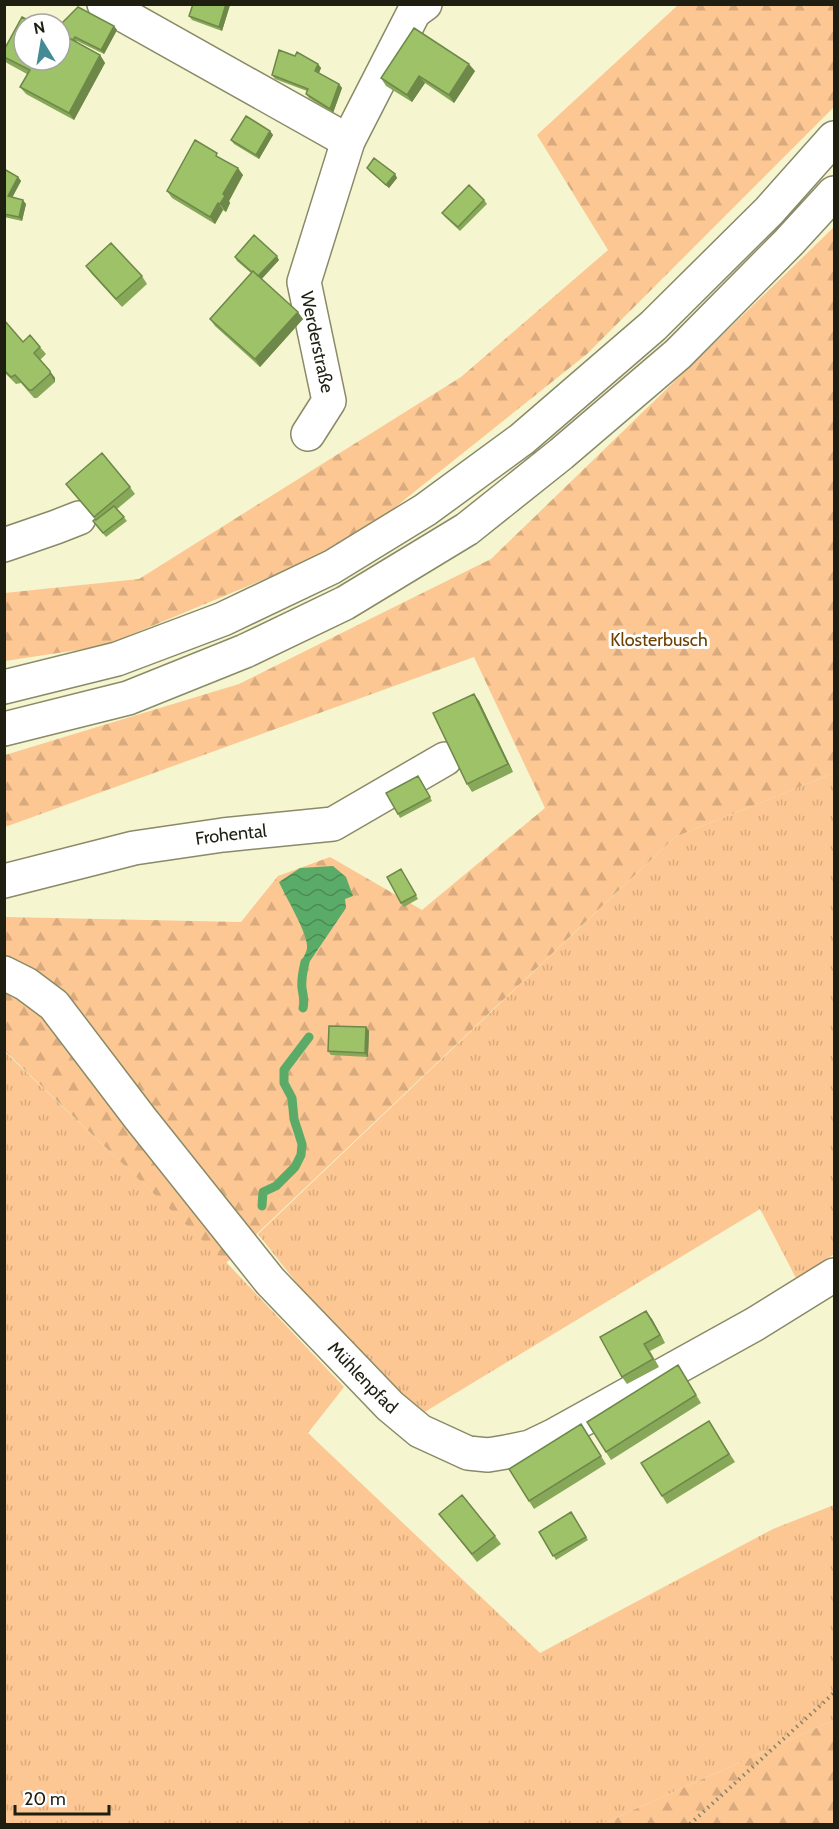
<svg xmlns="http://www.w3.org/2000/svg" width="839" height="1829" font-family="Cabin,sans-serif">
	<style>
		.grass { fill: url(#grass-tufts) }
		.forest { fill: url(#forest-firs) }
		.water { fill: url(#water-waves) }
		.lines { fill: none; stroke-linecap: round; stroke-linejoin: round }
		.stream { stroke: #5bab68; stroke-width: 9 }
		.minor-casing { stroke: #8a8a68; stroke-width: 36 }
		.highway-casing { stroke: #8a8a68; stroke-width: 36 }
		.path { stroke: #83836b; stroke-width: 4; stroke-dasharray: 1.5 4.5; stroke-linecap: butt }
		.minor { stroke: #fff; stroke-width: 33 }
		.highway { stroke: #fff; stroke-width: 33 }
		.wall { fill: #87a759 }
		.shaded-wall { fill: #6e8849 }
		.building { fill: #9dc268; stroke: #6e8849; stroke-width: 1.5 }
		.labels { text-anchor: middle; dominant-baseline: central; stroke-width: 6; stroke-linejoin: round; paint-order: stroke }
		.street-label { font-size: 18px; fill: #1e1e11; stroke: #fff }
		.park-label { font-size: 18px; fill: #6d4000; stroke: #fff }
	</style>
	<defs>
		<pattern id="grass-tufts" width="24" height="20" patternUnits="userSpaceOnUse" patternTransform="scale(1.5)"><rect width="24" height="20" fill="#fcc792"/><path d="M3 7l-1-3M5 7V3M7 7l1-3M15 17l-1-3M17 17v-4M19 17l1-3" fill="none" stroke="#d8aa7d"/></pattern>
		<pattern id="forest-firs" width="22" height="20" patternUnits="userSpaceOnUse" patternTransform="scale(1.5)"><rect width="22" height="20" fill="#fcc792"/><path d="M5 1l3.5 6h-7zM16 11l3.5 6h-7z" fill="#d8aa7d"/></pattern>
		<pattern id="water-waves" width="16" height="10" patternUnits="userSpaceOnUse" patternTransform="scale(1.5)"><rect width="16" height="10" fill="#5bab68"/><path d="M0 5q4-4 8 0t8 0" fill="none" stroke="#4b8b54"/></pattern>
	</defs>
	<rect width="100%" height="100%" fill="#f5f5d0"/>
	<path class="grass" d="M834,773V1254L797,1280L760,1209L423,1413L336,1333L258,1234L675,837Z
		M4,1051L226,1262L344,1387L308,1433L540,1653L773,1529L834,1505V1720L602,1824H5Z"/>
	<path class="forest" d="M678,5H834V107L587,354L349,544L104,646L5,661V593L139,579L461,377L608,250L537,135Z
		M834,227V773L675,837L226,1263L5,1051V917L241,922L278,876L330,857L422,910L545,808L474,657L5,827V755L239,684L491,559Z
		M834,1720V1824H602Z"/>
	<path class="water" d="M333,866L346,877L353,896L345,899L346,908L308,964L302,961C303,957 307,952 307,948C309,935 285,896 279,882L300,868Z"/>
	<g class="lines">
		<path class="stream" d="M303,1008C305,1000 303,996 302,988C301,979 303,971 305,962
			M262,1206L263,1192L276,1186L295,1167L301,1155L302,1144L294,1119L292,1098L284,1083V1070L309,1037"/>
		<defs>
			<g id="minor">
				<path d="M104,4L348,141"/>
				<path d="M308,434L329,401L304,282L348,141L414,12L425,4"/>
				<path d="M4,545L56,527L79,518"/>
				<path id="s1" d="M4,881L134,848L223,835L333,824L445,759"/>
				<path id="s2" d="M4,973L26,984L54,1005L140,1118L270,1281L390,1406L420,1431L468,1453L488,1455L506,1452L530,1447L553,1436L755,1324L834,1275"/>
			</g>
			<path id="highway" d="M4,687L117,659L223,619L332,567L425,510L522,439L653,326L769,211L834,138
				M4,729L128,698L245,651L345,603L467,529L561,454L678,354L789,242L834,193"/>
		</defs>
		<use href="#minor" class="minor-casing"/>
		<use href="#highway" class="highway-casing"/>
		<path class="path" d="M690,1824L834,1693"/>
		<use href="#minor" class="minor"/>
		<use href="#highway" class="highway"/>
	</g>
	<path class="wall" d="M230,5L222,31L192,20L189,16Z
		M60,25L114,26L117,30L104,54L77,41V42L100,55L105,63L74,120L26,94L20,87L27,74L7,63L4,60V50L60,60Z
		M318,64L321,68L319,73L339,84L342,88L333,113L309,98L306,94L307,91L275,79L272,75Z
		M475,71L454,103L425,83L412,102L386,86L381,78Z
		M270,131L273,135L259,159L234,144L231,140Z
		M221,159L243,175L229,201L230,203L226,212L223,210L215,224L172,198L167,191Z
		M367,168L395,174L397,178L389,188L370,172Z
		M4,169L18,177L21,181L12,197L26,204L22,221L4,217Z
		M484,200L487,204L460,231L445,217L442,213Z
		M235,257L279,260L261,279L303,319L260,367L215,326L210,319L251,273L237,261Z
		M86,266L142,276L147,284L122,307L91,273Z
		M4,320L23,342L40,347L46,354L40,360L55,378V382L37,398H34L21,383L16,384L4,372Z
		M66,484L130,487L135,494L117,509L127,521L106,537L96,525L95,519Z
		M474,694L479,701L513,772L472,792L467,784Z
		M421,780L432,801L400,818L398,814Z
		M401,869L418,899L404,907L401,903Z
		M366,1027L369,1031L368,1057L331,1055L328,1051Z
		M652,1319L665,1343L650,1351L659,1367L627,1384L622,1377Z
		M678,1365L701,1403L611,1460L587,1422Z
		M714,1429L735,1462L667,1504L662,1496Z
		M586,1432L606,1464L534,1509L529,1501Z
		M571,1512L588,1540L556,1560L539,1532Z
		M439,1514L495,1536L501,1544L477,1562Z"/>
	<path class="shaded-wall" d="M226,4L230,5L222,31L219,27Z
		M114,26L117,30L104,54L101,50Z
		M100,55L105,63L74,120L69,113Z
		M318,64L321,68L318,75L315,71Z
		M469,64L475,71L454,103L449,95Z
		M419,76L425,83L412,102L407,95Z
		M339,84L342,88L333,113L330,109Z
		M270,131L273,135L259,159L256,155Z
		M238,168L243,175L229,201L230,203L226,212L220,204L223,194Z
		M395,174L397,178L389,188L386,185Z
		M18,177L21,181L11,200L8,196Z
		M23,200L26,204L22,221L19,217Z
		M218,203L223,210L215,224L210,217Z
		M277,256L279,260L260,281L257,277Z
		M298,312L303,319L260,367L255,359Z
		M50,371L55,378V382L50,374Z
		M474,694L479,701L513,772L508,764Z
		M366,1027L369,1031L368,1057L365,1053Z
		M646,1311L652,1319L665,1343L660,1335Z"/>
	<path class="building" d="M193,4H226L219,27L189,16Z
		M78,7L114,26L101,50L75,37L73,40L69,38L63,48L61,47L60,49V25Z
		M22,17L35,24H24V60H60V53L69,38L100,55L69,113L20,87L30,70L4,57V50Z
		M414,28L469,64L449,95L419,76L407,95L381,78Z
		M279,50L295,56L297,52L318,64L315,71L339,84L330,109L306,94L308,89L272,75Z
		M246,116L270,131L256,155L231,140Z
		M195,140L217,153L216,156L238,168L223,194L225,196L220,204L218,203L210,217L167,191Z
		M374,158L395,174L386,185L367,168Z
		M4,169L18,177L8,196L23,200L19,217L4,214Z
		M469,185L484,200L458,227L442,213Z
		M254,235L277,256L258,276L253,271L252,272L235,257Z
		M111,243L142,276L116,299L86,266Z
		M253,271L298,312L255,359L210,319Z
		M4,320L23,342L30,335L40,347L34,353L50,371V374L32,390H29L15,375L11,377L4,370Z
		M102,453L130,487L94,517L66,484Z
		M114,506L124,517L103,533L93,521L95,519L96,520Z
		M474,694L508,764L467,784L433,713Z
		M418,776L430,797L398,814L386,793Z
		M401,869L416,895L401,903L387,877Z
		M329,1026L366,1027L365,1053L328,1051Z
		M646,1311L660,1335L644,1344L653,1359L622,1377L600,1337Z
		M678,1365L696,1395L606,1452L587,1422Z
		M709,1421L729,1454L662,1496L641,1463Z
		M581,1424L601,1456L529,1501L509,1469Z
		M462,1495L495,1536L472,1554L439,1514Z
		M571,1512L586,1537L553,1556L539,1532Z"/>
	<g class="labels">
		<g class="street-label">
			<text transform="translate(317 342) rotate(78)">Werderstraße</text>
			<text stroke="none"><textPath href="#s1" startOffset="232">Frohental</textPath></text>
			<text stroke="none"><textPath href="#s2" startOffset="544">Mühlenpfad</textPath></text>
		</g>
		<g class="park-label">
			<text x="659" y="640">Klosterbusch</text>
		</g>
	</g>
	<rect width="839" height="1829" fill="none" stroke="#1e1e11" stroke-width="12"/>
	<g transform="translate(42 42) rotate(349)"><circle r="28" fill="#ffffff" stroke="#a5a5a0" stroke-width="1.5"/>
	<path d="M0-4.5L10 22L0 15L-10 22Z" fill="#458b96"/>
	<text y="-9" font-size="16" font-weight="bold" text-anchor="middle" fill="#1e1e11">N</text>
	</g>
	<path d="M15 1805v9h94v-9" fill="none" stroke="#1e1e11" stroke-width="3"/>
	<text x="24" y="1805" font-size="18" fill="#1e1e11" stroke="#ffffff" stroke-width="4.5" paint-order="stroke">20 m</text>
</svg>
